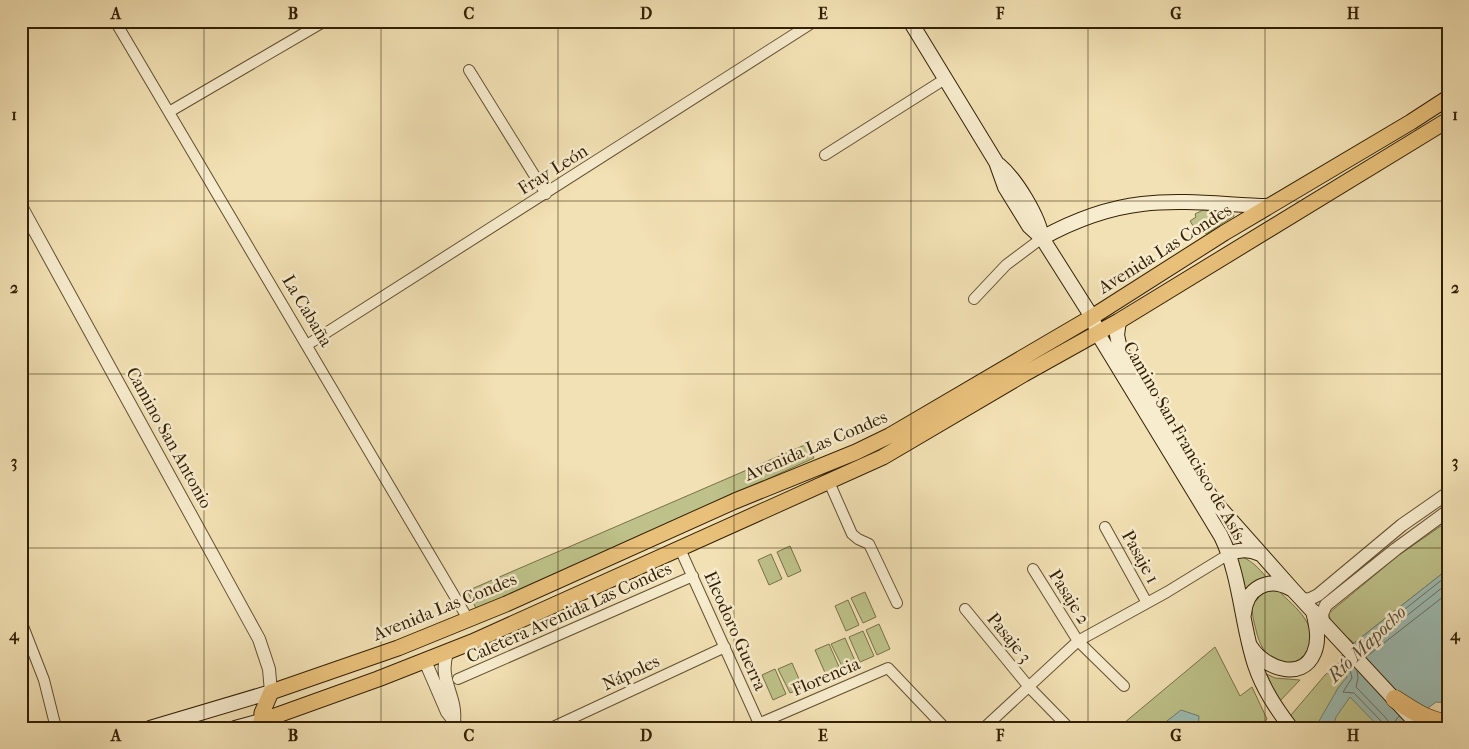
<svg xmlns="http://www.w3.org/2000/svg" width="1469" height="749" font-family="'IM FELL French Canon',serif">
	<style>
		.green { fill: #bec28a; stroke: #787148 }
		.water { fill: #9cbcb3; stroke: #727e6d }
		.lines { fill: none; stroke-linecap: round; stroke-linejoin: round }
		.shore { stroke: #686e5c; stroke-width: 1 }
		.minor-casing { stroke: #635031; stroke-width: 12 }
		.tertiary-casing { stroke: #635031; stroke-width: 14 }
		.secondary-casing { stroke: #332005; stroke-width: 16 }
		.primary-casing { stroke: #332005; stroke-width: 17 }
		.motorway-casing { stroke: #332005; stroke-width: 19 }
		.minor { stroke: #f7ecce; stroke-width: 10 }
		.tertiary { stroke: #f7ecce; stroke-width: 12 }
		.secondary { stroke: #f7ecce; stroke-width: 14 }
		.primary { stroke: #e9c07a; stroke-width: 15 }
		.motorway { stroke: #e9c07a; stroke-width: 18 }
		.grid { fill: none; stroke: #332005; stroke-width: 1; stroke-opacity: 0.55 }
		.labels { text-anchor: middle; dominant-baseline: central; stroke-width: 5; stroke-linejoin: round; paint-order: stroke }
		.street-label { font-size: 18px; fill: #332005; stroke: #f7ecce }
		.water-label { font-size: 19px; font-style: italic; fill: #524f39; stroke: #f7ecce }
		.neatline { fill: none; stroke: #332005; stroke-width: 2 }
		.grid-label { font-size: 16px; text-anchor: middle; font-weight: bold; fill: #332005 }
	</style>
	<rect width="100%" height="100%" fill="#f2e1b4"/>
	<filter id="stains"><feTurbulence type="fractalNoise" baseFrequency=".004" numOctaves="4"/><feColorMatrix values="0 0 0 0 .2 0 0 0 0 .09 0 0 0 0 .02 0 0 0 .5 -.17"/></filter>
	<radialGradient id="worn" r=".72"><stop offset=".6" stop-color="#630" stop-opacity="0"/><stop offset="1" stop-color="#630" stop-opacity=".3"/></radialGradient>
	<path class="green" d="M1203,210L1233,212L1234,216L1206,234L1203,229L1197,232L1190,221L1196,217L1195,214Z
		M807,444L814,458L477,610L467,591Z
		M1448,521V569L1354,643C1345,635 1329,625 1329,613L1399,555Z
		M790,546L801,571L788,577L777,552Z
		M771,554L782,579L769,585L758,560Z
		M1239,556C1250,559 1259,568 1266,577L1255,582L1245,592L1244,581L1236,559Z
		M1278,590C1286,599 1298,608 1305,619C1330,659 1269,689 1256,630C1253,619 1251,610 1253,599L1265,591Z
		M865,592L876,617L863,623L851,598Z
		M848,600L859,625L846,631L835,606Z
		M879,624L890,649L877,655L866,630Z
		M863,631L874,656L860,662L849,637Z
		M845,638L856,663L843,668L831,644Z
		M829,644L840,669L826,675L815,650Z
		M1360,645L1438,696L1394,728H1280L1325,675Z
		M1215,647L1240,696L1252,687L1267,719L1260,728H1118Z
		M792,663L803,688L790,693L778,669Z
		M775,669L786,694L773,700L762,675Z
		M1262,672L1275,678L1300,680L1278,703Z"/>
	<path class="water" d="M1448,569V703L1436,702L1402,728H1380L1350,697L1336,717L1333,728H1315L1338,688L1347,677L1342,655L1354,643Z
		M1181,710L1199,716L1198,728H1158Z"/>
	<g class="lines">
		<path class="shore" d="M1357,647L1448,575
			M1361,652L1448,583
			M1366,657L1448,593
			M1348,662L1352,678L1343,692L1354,693L1382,722L1383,728
			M1357,671L1358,678L1356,687L1386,718L1390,724H1393L1399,716"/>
		<defs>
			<path id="minor" d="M115,21L468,619
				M469,70L546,194
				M169,112L325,21
				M825,155L945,79
				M974,299L1006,265L1042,238
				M307,345L815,21
				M829,482L852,534L858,539L869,544L897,603
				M1105,527L1147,603
				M680,549L761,728
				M1033,569L1078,641L1124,686
				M965,609L1029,687L1069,728
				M21,621L44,680L56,728
				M458,679L693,576
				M551,728L725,647
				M749,728L888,668L945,728
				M984,728L1078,641L1167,592L1229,554"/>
			<path id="tertiary" d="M21,206L259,639L269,669L271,692
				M1302,600L1310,599L1318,595L1402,525L1448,493
				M1323,621L1322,614L1326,605L1396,549L1448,511
				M447,653C438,680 457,696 454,721
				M425,661L447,712L454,721L457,728"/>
			<path id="secondary" d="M910,21L996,162L1005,187L1029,226L1042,238L1054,257L1092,317L1098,334L1221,536C1241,577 1241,623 1255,665C1263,689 1276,708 1291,728
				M999,165C1016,179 1039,217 1042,238
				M1042,238C1073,221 1107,208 1142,204C1184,199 1227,205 1268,206
				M1119,321L1117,335L1120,349L1197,476L1214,501L1293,590L1421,728
				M1229,554C1240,549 1249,549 1260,554
				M1244,614C1246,588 1268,576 1291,589
				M1251,647C1264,668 1302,682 1314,653C1320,639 1316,624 1313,611
				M150,728L271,692
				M235,728L261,721"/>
			<path id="primary" d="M271,692L398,648L506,604L735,501L856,452L889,436L1092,317L1224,233L1411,122L1448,98
				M261,721L378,679L472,642L883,457L1024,374L1119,321L1448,120
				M261,728L262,713L271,692"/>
			<path id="motorway" d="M1395,699C1412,710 1427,721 1448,723"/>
		</defs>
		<use href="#minor" class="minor-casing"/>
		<use href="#tertiary" class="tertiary-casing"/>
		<use href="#secondary" class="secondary-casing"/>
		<use href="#primary" class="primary-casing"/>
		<use href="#motorway" class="motorway-casing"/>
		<use href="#minor" class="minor"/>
		<use href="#tertiary" class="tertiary"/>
		<use href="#secondary" class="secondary"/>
		<use href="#primary" class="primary"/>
		<use href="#motorway" class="motorway"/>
	</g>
	<path class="grid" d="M204,21V728M381,21V728M558,21V728M734,21V728M911,21V728M1088,21V728M1265,21V728M21,201H1448M21,374H1448M21,548H1448"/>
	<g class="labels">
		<g class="street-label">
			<text transform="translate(553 170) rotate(-32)">Fray León</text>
			<text transform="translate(1165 249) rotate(-32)">Avenida Las Condes</text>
			<text transform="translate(307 311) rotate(59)">La Cabaña</text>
			<text transform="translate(169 438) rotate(61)">Camino San Antonio</text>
			<text transform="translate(1184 441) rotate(60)">Camino San Francisco de Asís</text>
			<text transform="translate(816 446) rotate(-23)">Avenida Las Condes</text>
			<text transform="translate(1140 557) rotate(61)">Pasaje 1</text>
			<text transform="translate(1069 597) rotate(58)">Pasaje 2</text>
			<text transform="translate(445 607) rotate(-22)">Avenida Las Condes</text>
			<text transform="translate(569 613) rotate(-24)">Caletera Avenida Las Condes</text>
			<text transform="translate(735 631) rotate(66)">Eleodoro Guerra</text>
			<text transform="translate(1009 638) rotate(51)">Pasaje 3</text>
			<text transform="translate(631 673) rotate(-25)">Nápoles</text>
			<text transform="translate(826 677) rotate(-23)">Florencia</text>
		</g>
		<g class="water-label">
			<text transform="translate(1367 644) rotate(-44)">Río Mapocho</text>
		</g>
	</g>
	<rect width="1469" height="749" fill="none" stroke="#f2e1b4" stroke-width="55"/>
	<rect x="28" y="28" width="1414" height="694" class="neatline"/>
	<g class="grid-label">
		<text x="116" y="19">A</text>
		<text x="293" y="19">B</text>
		<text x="469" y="19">C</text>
		<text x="646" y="19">D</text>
		<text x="823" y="19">E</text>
		<text x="1000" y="19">F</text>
		<text x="1176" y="19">G</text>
		<text x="1353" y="19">H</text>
		<text x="14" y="120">1</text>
		<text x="1455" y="120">1</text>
		<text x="14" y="293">2</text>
		<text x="1455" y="293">2</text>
		<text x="14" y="467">3</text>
		<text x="1455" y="467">3</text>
		<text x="14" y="640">4</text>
		<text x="1455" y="640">4</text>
		<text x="116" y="741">A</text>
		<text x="293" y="741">B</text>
		<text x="469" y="741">C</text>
		<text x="646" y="741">D</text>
		<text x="823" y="741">E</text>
		<text x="1000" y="741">F</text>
		<text x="1176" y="741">G</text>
		<text x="1353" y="741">H</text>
	</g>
	<rect width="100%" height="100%" filter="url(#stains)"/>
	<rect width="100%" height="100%" fill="url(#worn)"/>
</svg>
